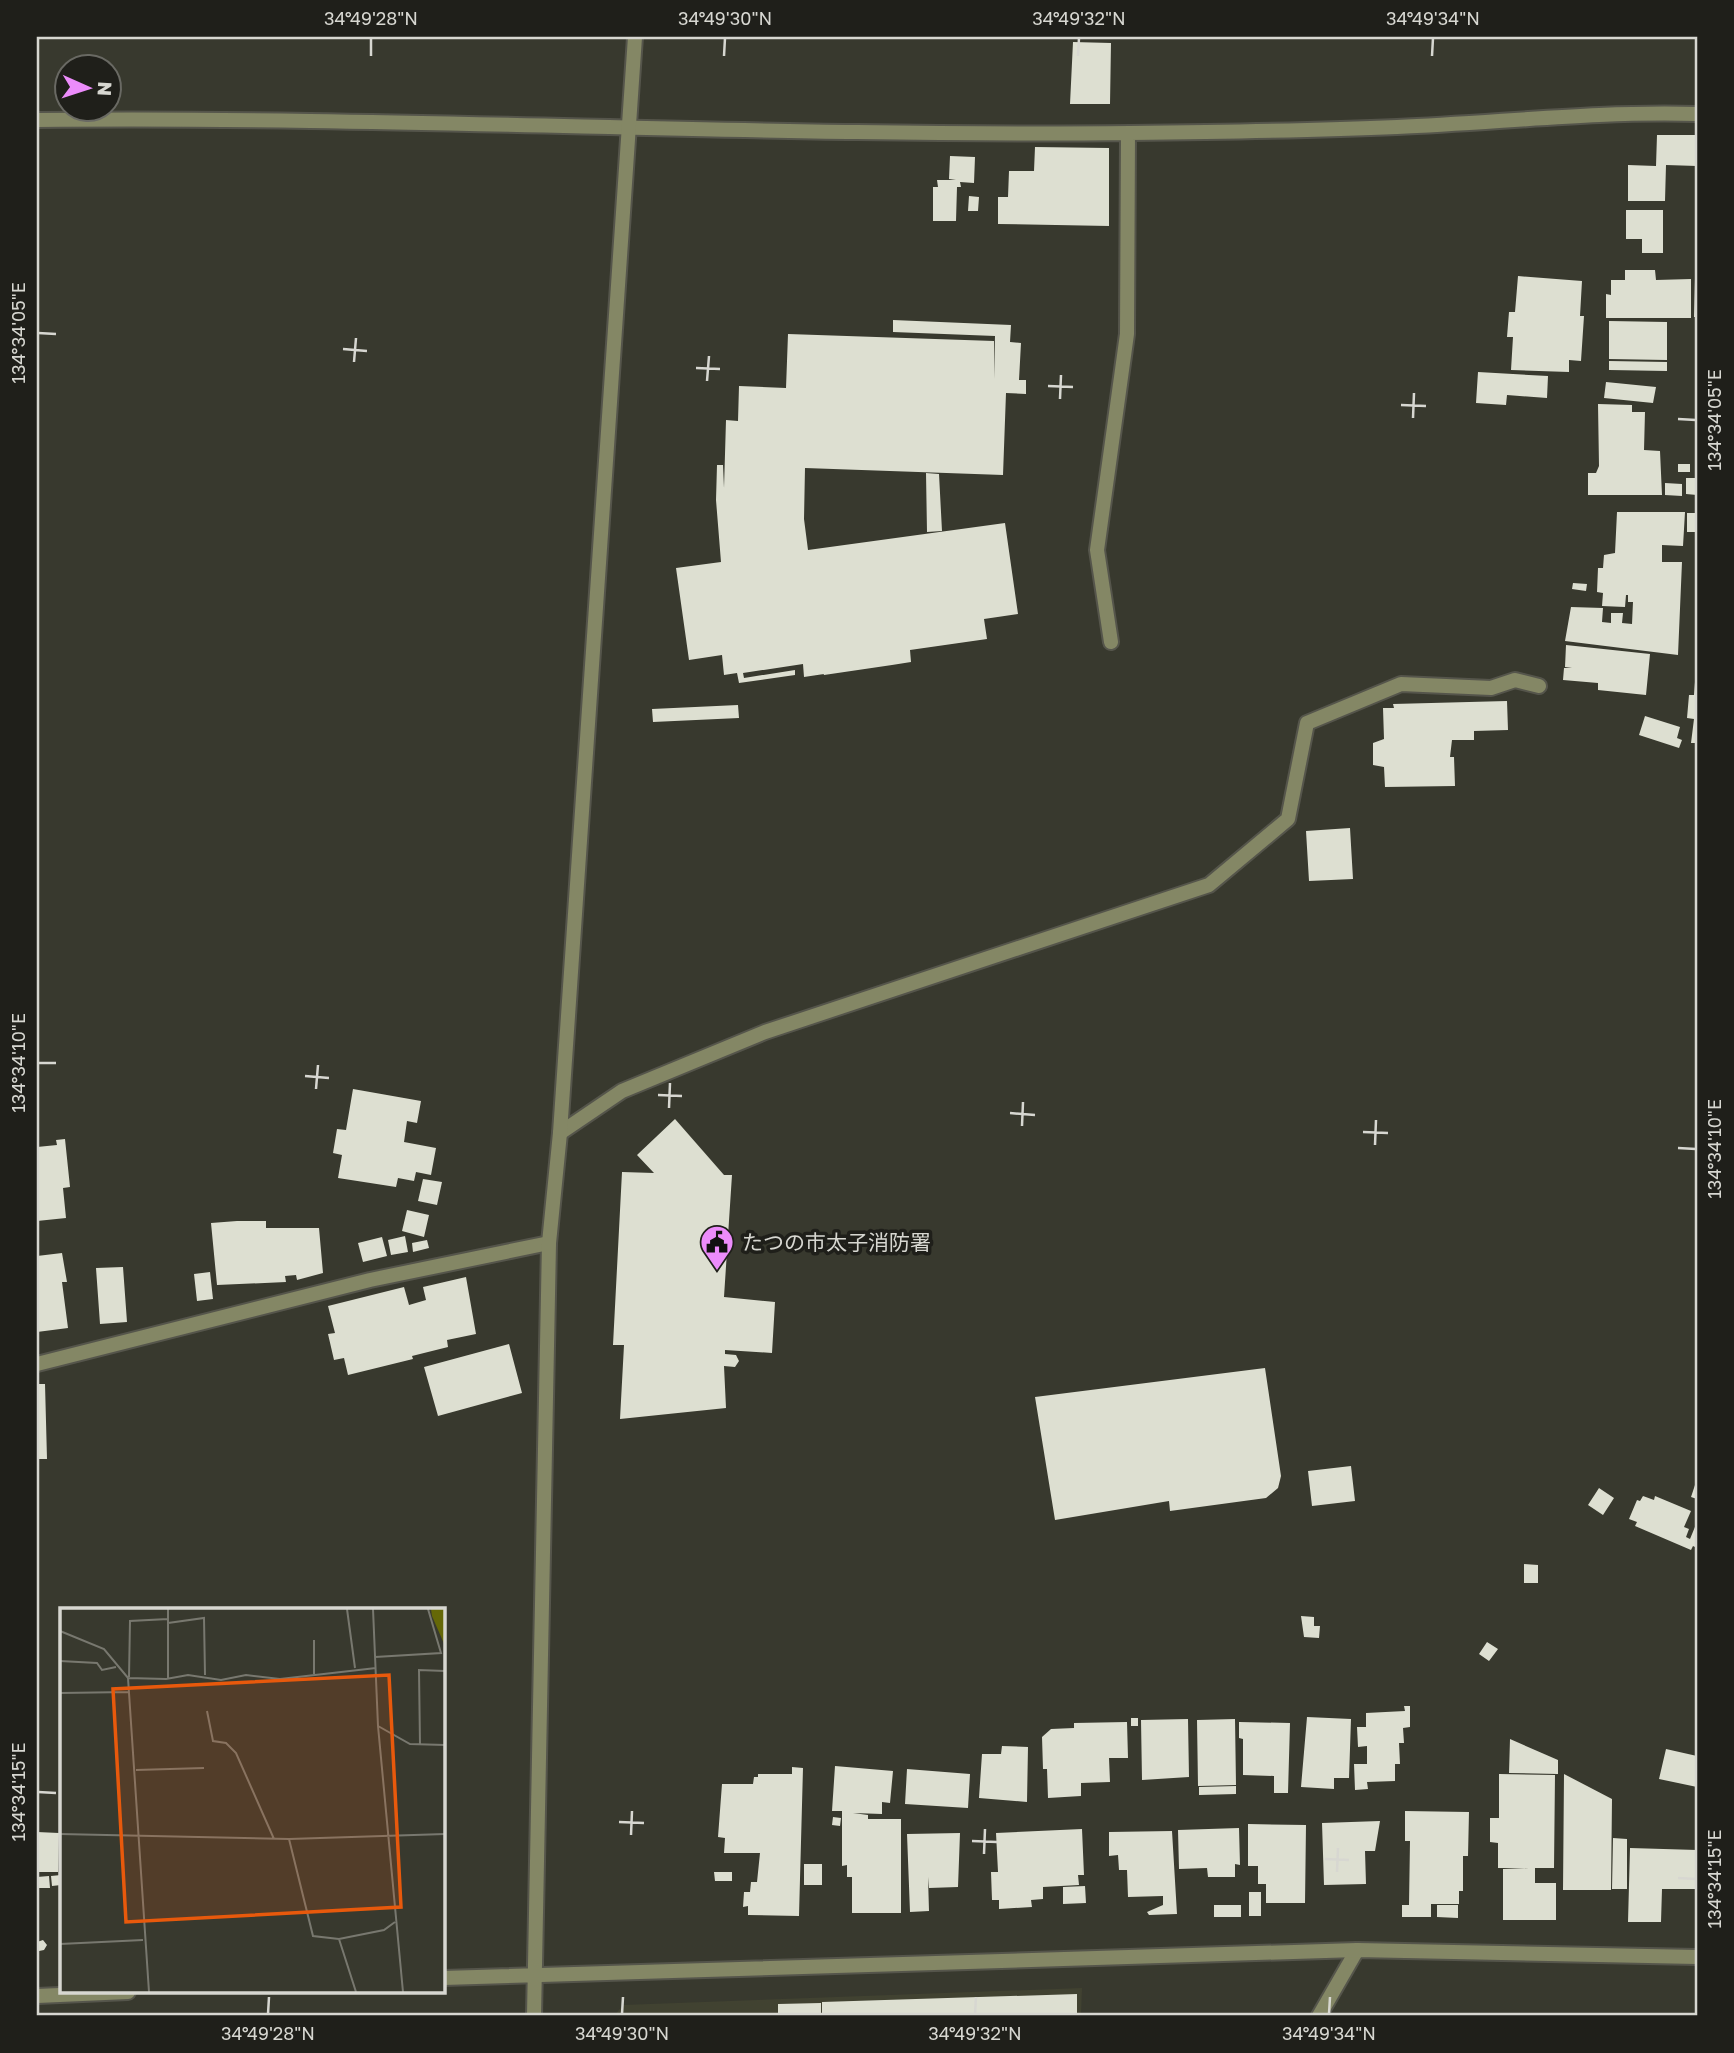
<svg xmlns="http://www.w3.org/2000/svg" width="1734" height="2053" font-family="'Golos Text','Noto Sans JP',sans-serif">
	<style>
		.built { fill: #414231 }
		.building { fill: #dddfd1 }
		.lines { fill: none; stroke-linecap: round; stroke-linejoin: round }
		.minor-casing { stroke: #55554b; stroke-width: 18 }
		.tertiary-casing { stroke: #55554b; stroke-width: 18 }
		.minor { stroke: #848765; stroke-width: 14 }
		.tertiary { stroke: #848765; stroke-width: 14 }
		.ticks { fill: none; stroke: #d7d7d1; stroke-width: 2.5 }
		.labels { text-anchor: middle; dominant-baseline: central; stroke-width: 7; stroke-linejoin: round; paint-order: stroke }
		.poi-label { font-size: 21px; fill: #d7d7d1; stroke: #1f1f1a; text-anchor: start }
		.inset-road { fill: none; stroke: #78786f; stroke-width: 2 }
		.view { fill: #e8590c; fill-opacity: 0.15; stroke: #e8590c; stroke-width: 3.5 }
		.inset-edge { fill: none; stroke: #d7d7d1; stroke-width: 3.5 }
		.neatline { fill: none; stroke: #d7d7d1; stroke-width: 2.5 }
		.ticks-label { font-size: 18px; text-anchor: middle; fill: #d7d7d1 }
	</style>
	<rect width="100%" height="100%" fill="#38392e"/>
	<path class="built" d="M1082,1988L1081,2016H614L623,2005Z"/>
	<path class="building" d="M1073,42L1111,43L1110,104H1070Z
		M1657,135H1697V166L1666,165L1665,201H1628V165L1656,166Z
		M1035,147L1109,148V226L998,224V197H1008L1009,171H1034Z
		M950,156L975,157L974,183L960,182L961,187H957L956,221H933V187H938L937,180H956L949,179Z
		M969,196L979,197L978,211H968Z
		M1626,210H1663V253H1642V239H1626Z
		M1625,270H1655L1656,280L1691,279V318H1606V294L1611,295V280H1625Z
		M1518,276L1582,281L1580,316H1584L1581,361L1569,360V372L1511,370L1513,337H1507L1509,312H1515Z
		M1695,279H1697V317H1694Z
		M893,320L1011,325L1010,342L1021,343L1019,380H1026V394L1006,393L1003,475L805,468L804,519L808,550L1005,523L1018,614L984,619L987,639L910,650L911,662L892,665L824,675L823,662L824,674L804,677L803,664L743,673L744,678L795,670V675L739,683L737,673L724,675L722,655L689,660L676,568L721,562L716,500L717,465H723L724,488L726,420L738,421L739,386L786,388L788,334L994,341V379L995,336L893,332Z
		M1609,321L1667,322V360L1609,359Z
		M1609,361L1667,362V371L1609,370Z
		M1478,372L1548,376L1547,398L1507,395L1506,405L1476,403Z
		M1606,382L1656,387L1653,403L1604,398Z
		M1598,404L1632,405V412H1645L1644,450L1660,451L1662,495H1588V473H1596L1599,466Z
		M1678,464H1690V472H1678Z
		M926,473L939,474L942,531L927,532Z
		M1686,478H1697V495L1686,494Z
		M1665,483L1682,484V496L1665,495Z
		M1617,512H1685L1683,546L1662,545V562H1682L1678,655L1565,641L1571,607L1603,608L1602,622L1611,623V613H1623L1622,623L1632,624L1633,602H1628V595H1626L1625,607L1602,606L1603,593L1597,592L1598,568H1603L1604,555L1615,553Z
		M1687,513H1697V532H1687Z
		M1573,583L1587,584L1586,591L1572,589Z
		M1566,645L1650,654L1646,695L1598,690V683L1563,680L1564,668H1572L1565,667Z
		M1695,682H1697V743H1691L1694,719L1687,718L1689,695H1694Z
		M1507,701L1508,730L1474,731V740H1452L1450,757H1454L1455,786L1385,787L1384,767L1373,765V743L1384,739L1383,708H1394L1393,704Z
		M738,705L739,718L653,722L652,709Z
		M1645,716L1680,727L1677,738L1682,740L1679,748L1639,735Z
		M1350,828L1353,879L1309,881L1306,831Z
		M353,1089L421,1101L417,1123L407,1121L404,1142L436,1148L431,1175L416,1172L414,1181L398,1178L396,1187L338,1178L342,1155L333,1153L337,1129L346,1130Z
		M675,1119L724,1175H732L724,1297L775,1302L772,1353L725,1350V1354L736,1355L739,1361L735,1367L724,1366L726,1408L620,1419L624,1345H613L622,1172L654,1173L637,1155Z
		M65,1139L70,1187L63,1188L66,1218L37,1221V1147L57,1145L56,1140Z
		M423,1179L442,1182L437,1205L418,1201Z
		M407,1210L429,1215L424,1237L402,1231Z
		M237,1221H266V1228H319L323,1273L297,1280L296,1275L285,1276L286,1282L217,1285L211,1223Z
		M405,1236L408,1252L391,1255L388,1240Z
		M382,1237L387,1256L363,1262L358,1243Z
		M427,1240L429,1248L413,1252L412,1243Z
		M62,1253L67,1282H62L68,1328L37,1332V1256Z
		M123,1267L127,1322L100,1324L96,1268Z
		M210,1272L213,1299L197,1301L194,1274Z
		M466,1277L476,1334L447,1340L448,1347L412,1356L413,1359L348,1375L344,1358L334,1360L328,1334L335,1333L328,1306L404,1287L409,1305L426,1300L423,1287Z
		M509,1344L522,1393L438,1416L424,1367Z
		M1265,1368L1281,1476L1278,1488L1266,1498L1170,1511L1169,1501L1055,1520L1035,1397Z
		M37,1384H45L47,1459H37Z
		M1351,1466L1355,1501L1312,1506L1308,1471Z
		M1695,1485L1697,1486V1499L1691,1497Z
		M1599,1488L1614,1498L1603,1515L1588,1505Z
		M1643,1496L1654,1500L1655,1496L1691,1511L1684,1527L1689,1529L1686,1537L1690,1539L1697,1522V1548L1693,1546L1691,1550L1635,1526L1637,1522L1629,1519L1637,1500L1640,1501Z
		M1524,1564L1538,1565V1583H1524Z
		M1301,1616L1314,1617V1626H1320L1319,1638L1304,1637Z
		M1487,1642L1498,1649L1489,1661L1479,1654Z
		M1404,1706H1410V1727L1403,1728L1404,1743H1399L1400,1764H1395V1781L1367,1782L1368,1789L1355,1790L1354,1764H1367V1746L1358,1747L1357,1727H1366V1713L1405,1711Z
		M1307,1717L1351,1719L1349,1778H1334V1789L1301,1787Z
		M1131,1718H1138V1726H1131Z
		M1188,1719L1189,1777L1142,1780L1141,1720Z
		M1235,1719L1236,1785L1198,1786L1197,1720Z
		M1127,1722L1128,1758H1109L1110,1782L1081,1783V1796L1048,1798L1047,1769H1043L1042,1737L1051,1729L1074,1728V1723Z
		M1239,1722L1290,1723L1288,1793H1274V1776L1243,1775V1739L1239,1738Z
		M1510,1739L1558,1760V1774L1509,1773Z
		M1002,1746L1028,1747L1027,1802L979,1798L982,1754H1001Z
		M1666,1749L1697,1756V1787L1659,1779Z
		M835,1766L893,1771L890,1803L882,1802V1814L853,1813L868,1815V1819H901V1913H852V1877H847V1865L842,1866V1811H832Z
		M792,1767L803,1768L799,1916L748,1915V1906L743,1907L744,1892H750L751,1882H757L760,1853H724L725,1838L718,1837L722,1784H753L754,1777H758V1774H792Z
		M907,1769L970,1774L968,1808L905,1804Z
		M1499,1774L1555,1775L1554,1868H1535V1883H1556V1920H1503V1869L1529,1868H1498V1843L1490,1842V1818H1499Z
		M1564,1774L1612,1799L1611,1890H1563Z
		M1236,1786V1794L1199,1795V1787Z
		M1405,1811L1469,1812L1468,1856H1463V1891H1459V1904H1431V1917H1402V1905H1409L1410,1841H1405Z
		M833,1817L841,1818L840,1826L832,1825Z
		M1380,1821L1375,1851H1365L1366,1884L1324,1885L1322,1823Z
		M1248,1824L1306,1825L1305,1903H1266V1884H1258V1866H1248Z
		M1239,1828L1240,1865L1235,1864V1877H1208L1207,1868L1179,1869L1178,1830Z
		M1082,1829L1084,1875H1078L1079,1885L1043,1887V1899L1031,1900L1032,1907L999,1909V1900H992L991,1872H998L996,1833Z
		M1172,1831L1177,1914L1149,1915L1147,1912L1163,1905V1896L1128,1897L1127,1870H1119L1118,1855L1109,1856V1832Z
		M37,1832L59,1833L58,1872H37Z
		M960,1833L958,1887L929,1888L928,1877L929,1911L910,1912L907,1834Z
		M1613,1838L1627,1839V1889H1612Z
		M1630,1848L1697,1850V1889H1662L1661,1922H1628Z
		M804,1864H822V1885H804Z
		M714,1872H732V1881H715Z
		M61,1875V1885L52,1886L51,1876Z
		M49,1876L50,1888H37V1877Z
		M1085,1886L1086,1903L1063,1904V1887Z
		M1249,1892H1261V1916H1249Z
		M1214,1905H1241V1917H1214Z
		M1437,1905H1458V1918L1437,1917Z
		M43,1940L47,1945L44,1950L39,1951L37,1942Z
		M1077,1994V2016H840V2013H826V2016H822V2002Z
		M821,2003V2016H778V2004Z"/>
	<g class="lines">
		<defs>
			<path id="minor" d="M37,120C401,116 766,137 1130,133C1219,132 1308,131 1397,127C1498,123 1596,111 1697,114
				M1111,642L1097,550L1127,334L1128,133
				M560,1133L622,1091L765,1032L1209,885L1288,819L1307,723L1401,684L1491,688L1515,680L1539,686
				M37,1364L370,1280L549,1243
				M1319,2016L1357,1950"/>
			<path id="tertiary" d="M443,1978L1357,1950L1697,1957
				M37,1996L128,1992
				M534,2016L549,1243L560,1133L635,37"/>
		</defs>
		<use href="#minor" class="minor-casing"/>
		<use href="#tertiary" class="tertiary-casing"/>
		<use href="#minor" class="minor"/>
		<use href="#tertiary" class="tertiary"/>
	</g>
	<path class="ticks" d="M371,56V38M724,56L725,38M1078,56L1079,38M1432,56L1433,38M38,333L56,334M343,349L367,351M354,362L356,338M696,368L720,369M707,381L709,356M1048,386L1073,387M1060,399L1061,375M1401,405L1426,406M1413,418L1414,393M1678,419L1696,420M38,1063H56M305,1076L329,1078M316,1089L318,1065M658,1095L682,1096M669,1108L670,1083M1010,1113L1035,1115M1022,1126L1023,1102M1363,1132L1388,1133M1375,1145L1376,1120M1678,1148L1696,1149M38,1792L56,1793M619,1822L644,1823M631,1835L632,1811M972,1841L997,1842M984,1854L985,1829M1325,1859L1349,1860M1337,1872L1338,1848M1678,1878L1696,1879M268,2014L269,1997M622,2014L623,1997M975,2014L976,1997M1329,2014L1330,1997"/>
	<defs>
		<symbol id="civic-pin" viewBox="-11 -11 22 30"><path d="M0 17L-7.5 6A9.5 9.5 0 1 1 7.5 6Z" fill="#ec8cfb" stroke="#1f1f1a"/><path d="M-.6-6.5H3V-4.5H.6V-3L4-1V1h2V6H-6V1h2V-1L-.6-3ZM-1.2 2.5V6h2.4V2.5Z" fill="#111"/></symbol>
	</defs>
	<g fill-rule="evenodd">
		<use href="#civic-pin" x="698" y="1223" width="38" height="52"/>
	</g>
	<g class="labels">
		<g class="poi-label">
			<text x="742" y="1242">たつの市太子消防署</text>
		</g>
	</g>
	<g transform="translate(60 1608)">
		<rect width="385" height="385" fill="#38392e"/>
		<path d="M371,1H385V38L372,8Z" fill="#656807"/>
		<path class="inset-road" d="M287,1L295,60M313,1L318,118L343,384M108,15L144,10L145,67M0,23L44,41L68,70L106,71L128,67L161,72L186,67L220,71L316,60M254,32V66M315,49L381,45L368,1M0,53L37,55L42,62L56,59M69,69L70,13L108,11M68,70L89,384M108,70V1M0,85L69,84M147,103L153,133L166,135L176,145L214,231M318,118L350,136L385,137M360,137L359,62L385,63M76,162L144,160M0,226L229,231L385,226M229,231L253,328L279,331L324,322L335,314M279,331L296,384M0,336L83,332"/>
		<path class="view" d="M329,67L341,299L66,314L53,81Z"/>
		<rect width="385" height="385" class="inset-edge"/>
	</g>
	<rect width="1734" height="2053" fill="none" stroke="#1f1f1a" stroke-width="77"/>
	<g transform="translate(88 88) rotate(93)"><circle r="33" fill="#1f1f1a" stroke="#696963" stroke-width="2"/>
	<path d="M0-5L12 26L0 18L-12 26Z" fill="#ec8cfb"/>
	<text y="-10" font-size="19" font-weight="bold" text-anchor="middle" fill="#d7d7d1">N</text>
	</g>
	<rect x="38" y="38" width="1658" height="1976" class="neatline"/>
	<g class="ticks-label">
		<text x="371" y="25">34°49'28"N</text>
		<text x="725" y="25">34°49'30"N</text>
		<text x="1079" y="25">34°49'32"N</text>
		<text x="1433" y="25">34°49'34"N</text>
		<text transform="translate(19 333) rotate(-90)" y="6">134°34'05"E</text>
		<text transform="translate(1715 420) rotate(-90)" y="6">134°34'05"E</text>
		<text transform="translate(19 1063) rotate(-90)" y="6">134°34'10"E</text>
		<text transform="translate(1715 1149) rotate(-90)" y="6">134°34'10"E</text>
		<text transform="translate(19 1792) rotate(-90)" y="6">134°34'15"E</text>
		<text transform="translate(1715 1879) rotate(-90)" y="6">134°34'15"E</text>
		<text x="268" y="2040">34°49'28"N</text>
		<text x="622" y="2040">34°49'30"N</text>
		<text x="975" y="2040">34°49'32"N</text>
		<text x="1329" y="2040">34°49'34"N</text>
	</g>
</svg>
